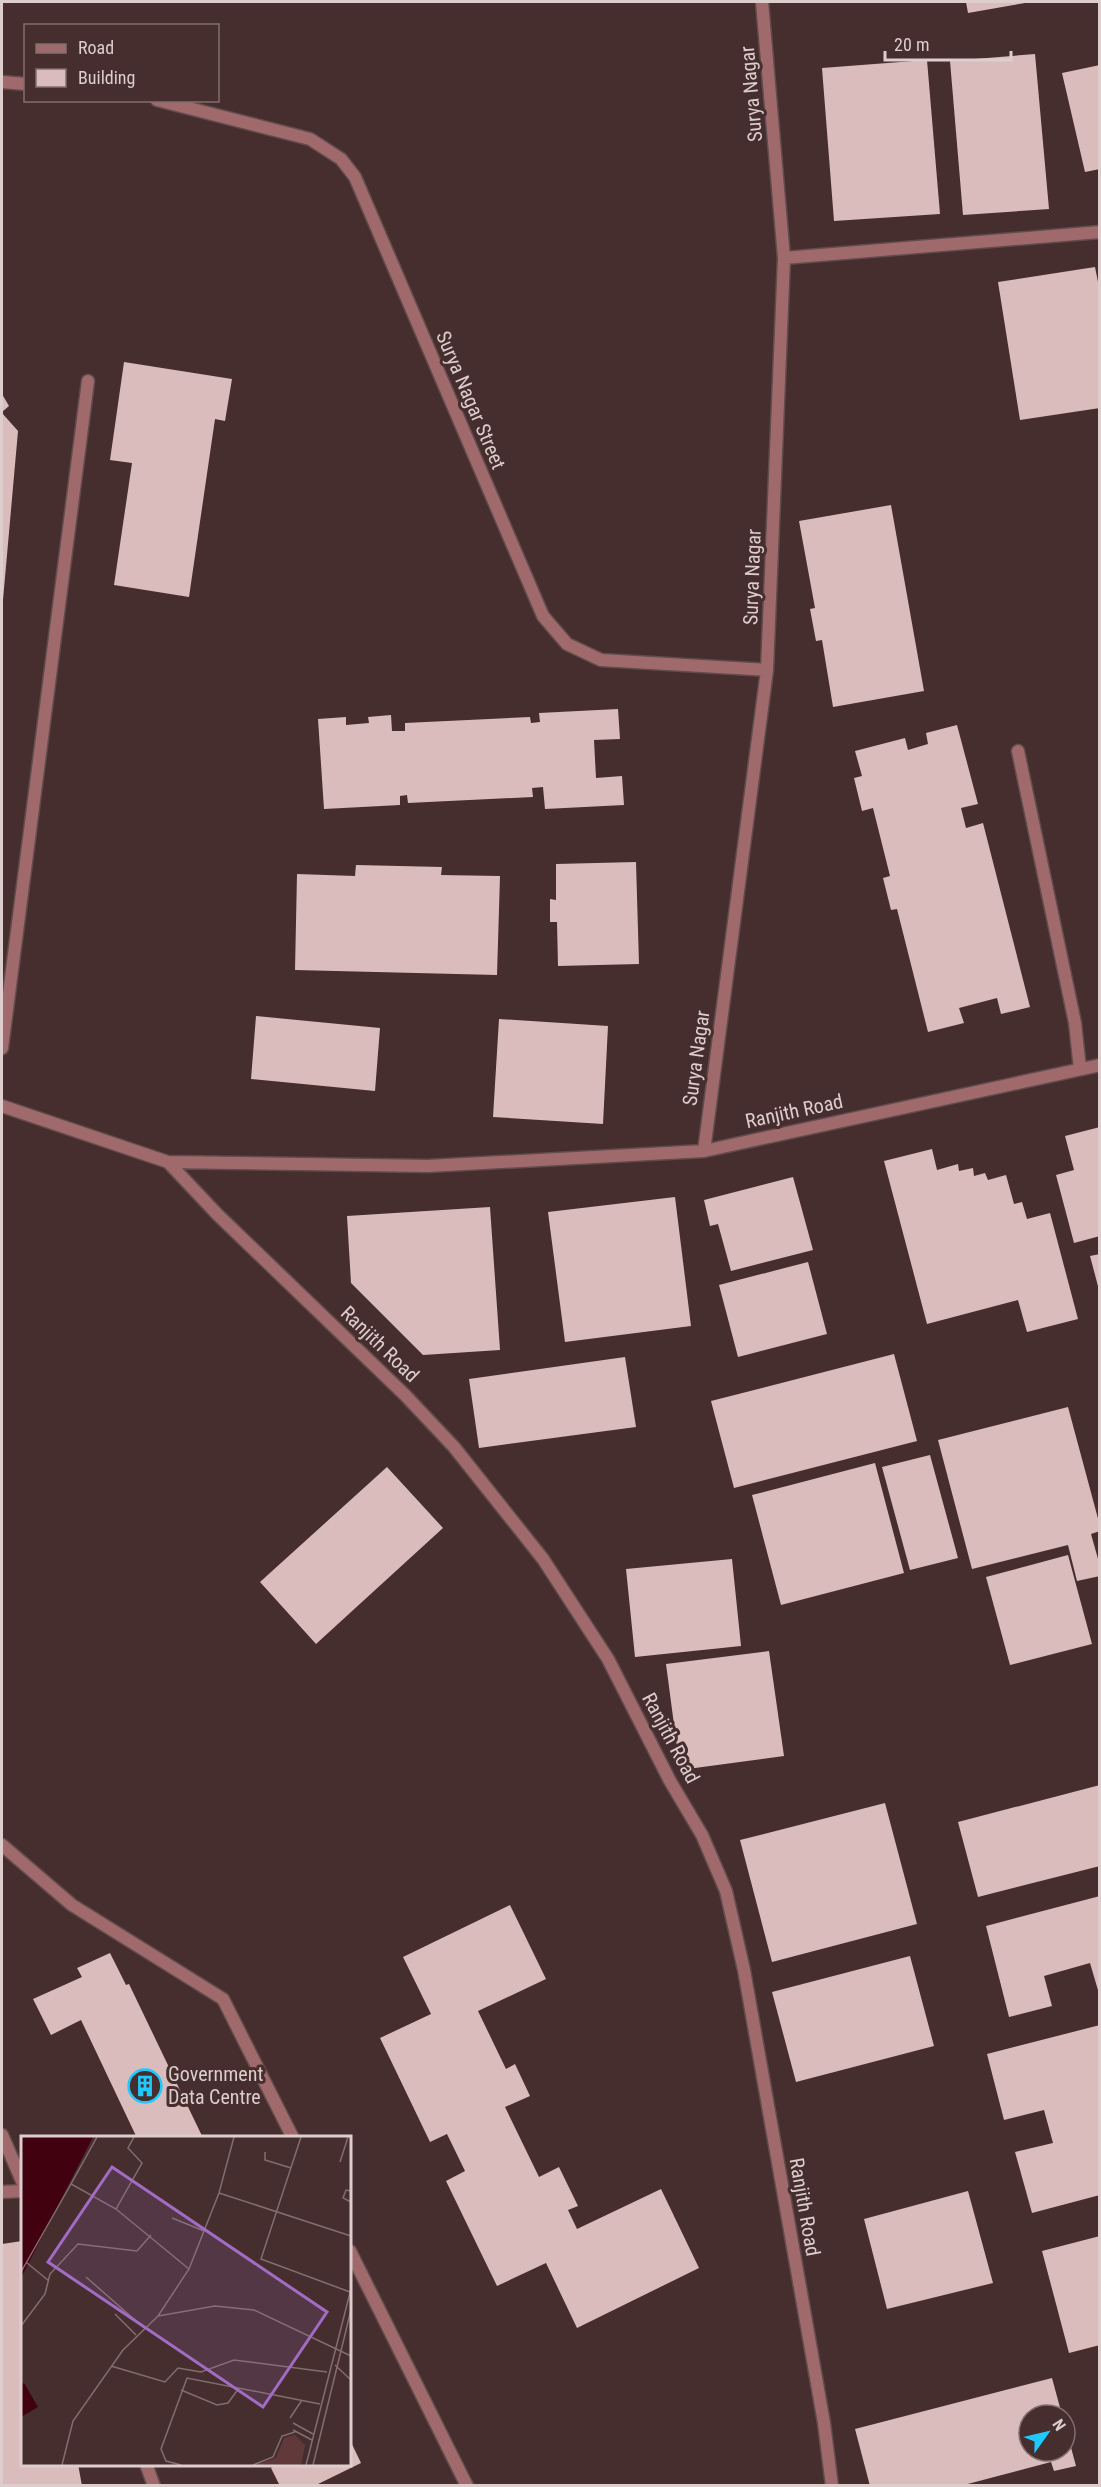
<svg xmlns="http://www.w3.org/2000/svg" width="1101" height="2487" font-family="'Roboto Condensed',sans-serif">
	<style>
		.building { fill: #dbbcbd }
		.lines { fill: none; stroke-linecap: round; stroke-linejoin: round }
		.service-casing { stroke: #614b4b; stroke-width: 15 }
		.minor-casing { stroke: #614b4b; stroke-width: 15 }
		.service { stroke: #a06a6d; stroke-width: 12 }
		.minor { stroke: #a06a6d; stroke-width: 12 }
		.labels { text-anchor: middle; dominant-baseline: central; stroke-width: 6; stroke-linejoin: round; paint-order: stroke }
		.street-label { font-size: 20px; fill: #ddcdcd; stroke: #462e2f }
		.poi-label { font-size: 20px; fill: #ddcdcd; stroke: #462e2f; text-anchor: start }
		.inset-road { fill: none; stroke: #826e6e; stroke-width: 1.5 }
		.view { fill: #a26cc5; fill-opacity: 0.15; stroke: #a26cc5; stroke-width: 3 }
		.inset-edge { fill: none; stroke: #ddcdcd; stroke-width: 3 }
	</style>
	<rect width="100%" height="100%" fill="#462e2f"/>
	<path class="building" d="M966,2H1025V3L968,13Z
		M1035,54L1049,209L963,215L950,61Z
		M927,60L940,214L834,221L822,68Z
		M1100,65V169L1085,172L1062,73Z
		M1095,267L1100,292V408L1020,420L998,282Z
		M124,362L232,379L225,421L215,419L189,597L114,585L132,463L110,460Z
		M2,394L9,406L2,412Z
		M2,413L18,431L3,600H2Z
		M891,505L924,691L833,707L822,640L816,641L810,609L815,608L799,521Z
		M618,709L620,739L594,740L596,778L622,776L624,805L545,809L543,787L532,788L533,797L408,803L407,795L400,796V805L324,809L318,719L346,717V725L369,723L368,717L391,715L392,731H405V723L530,717L531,723L540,722L539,713Z
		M957,725L978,804L961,808L966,828L983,823L1030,1007L1001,1014L997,998L959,1008L964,1023L928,1032L897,909L891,910L883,878L890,876L873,808L862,811L854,778L862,776L855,751L905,738L908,750L928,744L926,733Z
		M636,862L639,964L558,966L557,922H550V899L556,900V864Z
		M356,865L442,867L441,875L500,876L497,975L295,970L297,874L355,876Z
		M256,1016L380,1028L375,1091L251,1079Z
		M499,1019L608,1026L603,1124L493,1117Z
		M1100,1127V1236L1074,1243L1056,1175L1074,1170L1065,1136Z
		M932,1149L937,1170L958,1164L959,1171L973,1168L974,1176L985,1173L988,1180L1006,1175L1014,1204L1022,1202L1027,1219L1050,1213L1078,1319L1027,1332L1018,1300L927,1324L884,1161Z
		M793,1177L813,1250L731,1271L718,1224L710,1226L704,1200Z
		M675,1197L691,1326L565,1342L548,1212Z
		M490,1207L500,1350L423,1355L351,1283L347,1216Z
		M1100,1254V1290H1099L1090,1256Z
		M808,1262L827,1334L738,1357L719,1285Z
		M894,1354L917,1441L734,1488L711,1401Z
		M625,1357L636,1427L479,1448L469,1379Z
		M1068,1407L1100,1526V1531L1091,1534L1100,1566V1576L1077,1581L1068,1545L972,1569L938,1440Z
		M930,1455L958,1558L910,1570L882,1467Z
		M875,1463L904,1573L781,1605L752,1495Z
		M387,1467L443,1528L316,1644L260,1582Z
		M1068,1555L1092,1644L1010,1665L986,1577Z
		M732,1559L741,1646L635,1657L626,1569Z
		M769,1651L784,1756L680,1770L666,1664Z
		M1100,1785V1866L978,1897L958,1822Z
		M885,1803L917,1924L772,1962L740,1840Z
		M1100,1896V1997L1090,1963L1044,1976L1052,2006L1009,2017L986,1926Z
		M510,1905L546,1979L478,2011L506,2069L515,2064L530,2096L505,2107L539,2177L559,2167L578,2206L568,2210L577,2229L661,2189L699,2268L577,2328L546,2263L497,2286L446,2181L465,2171L447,2134L430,2142L380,2038L431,2014L403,1957Z
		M110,1953L126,1985L129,1984L203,2138H137L81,2020L51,2035L33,1999L82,1977L77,1968Z
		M910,1956L934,2046L796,2082L772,1992Z
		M1100,2025V2195L1032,2213L1015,2152L1053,2143L1044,2110L1004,2120L987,2054Z
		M968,2191L993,2283L887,2309L864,2219Z
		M1100,2236V2345L1069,2353L1042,2251Z
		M22,2241V2464H78L82,2486H2V2244Z
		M1052,2378L1062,2415H1029V2451H1065L1066,2429L1076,2466L1054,2471L1051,2462L960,2486H870L855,2429Z
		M350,2440L361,2463L314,2486H280L271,2468L278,2464H350Z"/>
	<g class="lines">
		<defs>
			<path id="service" d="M2,1048L88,381
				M2,1845L72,1905L223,1999L293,2138
				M2,2135L22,2181
				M2,2192L22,2191
				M350,2251L467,2486
				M146,2464L154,2486"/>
			<path id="minor" d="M2,82L26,84
				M157,100L310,139L341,159L355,177L543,616L567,644L601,660L767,670
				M784,258L1100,232
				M1018,751L1075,1023L1080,1069
				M2,1106L168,1162L428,1166L704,1151L1100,1065
				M704,1151L767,670L784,258L762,2
				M168,1162L217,1214L405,1395L454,1447L543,1559L608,1659L670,1781L702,1835L726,1891L744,1970L824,2423L832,2486"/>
		</defs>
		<use href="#service" class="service-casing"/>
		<use href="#minor" class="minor-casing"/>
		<use href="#service" class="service"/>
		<use href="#minor" class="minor"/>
	</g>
	<defs>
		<symbol id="building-ring" viewBox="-11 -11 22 22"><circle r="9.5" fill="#462e2f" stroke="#20c9fd" stroke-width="1.5"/><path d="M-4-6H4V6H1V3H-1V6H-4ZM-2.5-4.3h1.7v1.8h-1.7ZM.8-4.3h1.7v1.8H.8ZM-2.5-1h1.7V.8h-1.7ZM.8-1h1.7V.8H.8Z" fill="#20c9fd"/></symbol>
	</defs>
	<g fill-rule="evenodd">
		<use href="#building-ring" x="126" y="2067" width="38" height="38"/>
	</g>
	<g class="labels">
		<g class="street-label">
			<text transform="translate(751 94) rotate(-95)">Surya Nagar</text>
			<text transform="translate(471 400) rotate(67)">Surya Nagar Street</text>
			<text transform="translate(752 577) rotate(-88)">Surya Nagar</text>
			<text transform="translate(696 1058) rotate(-82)">Surya Nagar</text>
			<text transform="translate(794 1111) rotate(-12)">Ranjith Road</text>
			<text transform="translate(380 1344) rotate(44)">Ranjith Road</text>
			<text transform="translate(671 1738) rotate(62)">Ranjith Road</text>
			<text transform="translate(805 2207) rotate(80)">Ranjith Road</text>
		</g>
		<g class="poi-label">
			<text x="168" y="2074">Government<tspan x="168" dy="23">Data Centre</tspan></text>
		</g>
	</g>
	<g transform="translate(21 2136)">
		<rect width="330" height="330" fill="#462e2f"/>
		<path d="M274,299L284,309L280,329H234L255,322L263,302Z" fill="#61393b"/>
		<path d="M2,1H72L0,142V7ZM3,247L17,271L0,281V249Z" fill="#41010f"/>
		<path class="inset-road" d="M76,1L50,48L95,73L168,133M280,1L240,123L329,156M244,16V24L270,32M319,26L327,1M330,55L325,54L322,62L330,66M198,57L330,100M95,73L121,27L107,12L113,1M151,82L183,95M6,127L28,145M0,136L50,48M65,141L122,191M94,178L115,199M137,180L194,170L233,174L330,220M0,190L24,158L29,138L57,108L116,115L130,99M314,229L330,244M90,230L144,246L157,232L180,236L213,224L306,236M160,254L196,269L207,267L218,252M269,282L281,264M272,287L292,298M272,294L291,304M41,329L52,285L102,214L137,180L168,133L198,57L213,1M160,329L145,325L140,313L166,242L299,268M232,329L252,321L261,300L274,296M285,329L330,153M292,329L330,174"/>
		<path class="view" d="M91,31L306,176L242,271L27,126Z"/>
		<rect width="330" height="330" class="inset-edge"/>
	</g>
	<rect width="1101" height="2487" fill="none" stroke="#ddcdcd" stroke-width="6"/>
	<rect x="24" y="24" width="195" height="78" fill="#462e2f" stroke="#826e6e" stroke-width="1.5"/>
	<rect x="36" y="44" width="30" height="9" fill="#a06a6d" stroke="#826e6e" stroke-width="1.5"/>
	<text x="78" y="54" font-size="18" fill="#ddcdcd">Road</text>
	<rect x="36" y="69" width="30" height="18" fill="#dbbcbd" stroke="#826e6e" stroke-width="1.5"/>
	<text x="78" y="84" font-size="18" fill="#ddcdcd">Building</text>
	<g transform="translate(1047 2433) rotate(56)"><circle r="28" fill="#462e2f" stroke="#826e6e" stroke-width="1.5"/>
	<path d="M0-4.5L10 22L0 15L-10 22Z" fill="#20c9fd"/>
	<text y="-9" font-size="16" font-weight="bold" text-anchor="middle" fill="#ddcdcd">N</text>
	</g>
	<path d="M885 51v9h126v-9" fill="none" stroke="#ddcdcd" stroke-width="3"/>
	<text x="894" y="51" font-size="18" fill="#ddcdcd" stroke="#462e2f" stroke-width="4.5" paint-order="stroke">20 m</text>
</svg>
